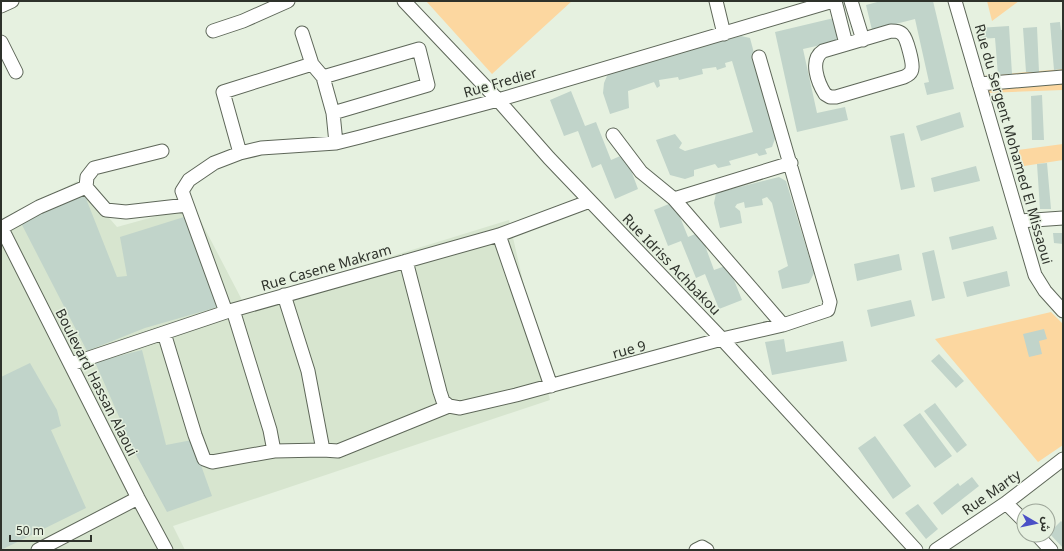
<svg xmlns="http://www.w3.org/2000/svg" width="1064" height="551" font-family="'Noto Sans','Noto Sans Arabic',sans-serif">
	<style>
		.built { fill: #d7e5cf }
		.green { fill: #fcd7a0 }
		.building { fill: #c1d4ca }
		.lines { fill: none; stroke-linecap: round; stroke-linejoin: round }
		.minor-casing { stroke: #5e6759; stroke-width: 15 }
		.minor { stroke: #fff; stroke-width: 13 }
		.labels { text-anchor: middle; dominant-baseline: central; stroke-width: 3; stroke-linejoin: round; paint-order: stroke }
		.street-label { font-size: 14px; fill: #2e322b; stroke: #e6f1e0 }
	</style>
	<rect width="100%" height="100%" fill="#e6f1e0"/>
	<path class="built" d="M77,181L117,227L193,206L243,302L509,220L550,400L173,526L185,550H1V223Z"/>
	<path class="green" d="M426,1H572L492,74Z
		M987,1H1019L992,21Z
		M1063,69V90L986,93L982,76Z
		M1063,144V160L1024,166L1018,150Z
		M1051,312L1063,324V445L1038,462L935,339Z"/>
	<path class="building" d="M881,1H933L954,89L927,95L924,83L929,82L915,19L872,30L866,5Z
		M834,18L839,41L803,49L817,113L845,107L848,120L797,132L775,32Z
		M1060,22L1061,30H1063V69L1054,70L1050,23Z
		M1009,26L1012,74L998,75L995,38L978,39V28Z
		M1037,27L1039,72H1026L1023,28Z
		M741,36L750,38L776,136L772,147L765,149L767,154L759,156L757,153L729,161L731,165L718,168L715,164L694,170V176L685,179L670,175L656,140L675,134L682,143L679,148L685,151L753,132L732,61L725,63L726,67L717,70L716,67L702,69L703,74L679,80L678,77L659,80L660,86L657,88L654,82L628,91L629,108L610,114L603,93L604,83L610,69Z
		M571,91L585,126L596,122L611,160L625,154L638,189L615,199L601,164L592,168L578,131L564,136L550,100Z
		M1042,95L1044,140H1032L1031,96Z
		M960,112L964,127L921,141L916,126Z
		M904,133L915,187L901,190L890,136Z
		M1047,163L1051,209H1040L1037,164Z
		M976,166L980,181L934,192L931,178Z
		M779,177L786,181L814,273L809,283L782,289L778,271L788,266L772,203L767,197L762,199L763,205L745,208L744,202L737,204L735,207L740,211L742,223L720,228L714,203L716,193Z
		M78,196H85L117,277L127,276L120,237L184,217L218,307L145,328L87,351L21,223Z
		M674,202L688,237L700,232L714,270L728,265L742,300L719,309L705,274L696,278L681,241L668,246L654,210Z
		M993,226L997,239L952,250L949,237Z
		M1053,233H1063V244L1054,243Z
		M934,250L945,298L932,301L922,253Z
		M899,254L902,270L857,281L854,264Z
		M1007,271L1010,286L967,297L963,282Z
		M911,300L915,316L871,327L867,310Z
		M1044,329L1047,339L1039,341L1042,354L1029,357L1023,334Z
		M784,339L786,352L843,341L847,361L772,375L765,342Z
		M142,350L166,445L192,440L212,496L167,512L135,453L95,362Z
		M939,354L964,381L956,388L931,361Z
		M30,363L57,410L61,426L51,430L86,508L1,550V377Z
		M935,403L967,445L957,453L924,411Z
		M920,413L952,456L935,468L903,425Z
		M875,436L911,486L893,499L858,448Z
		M972,477L979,486L942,515L933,503L958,483L960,486Z
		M918,504L938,529L926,539L905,513Z
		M1061,521L1063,523V548L1049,533Z"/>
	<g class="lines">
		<defs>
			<path id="minor" d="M404,1L498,100L549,158L722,339L916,550
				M716,1L724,34
				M835,1L846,44
				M851,1L863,40
				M955,1L1035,275L1045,291L1063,311
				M1,6L12,1
				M213,31L243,21L288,1
				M891,31C896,31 900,31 903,35C907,39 913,63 912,68C912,73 908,75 904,77L836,97H830L825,94C818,83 809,60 823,51Z
				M302,33L312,64L323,77L333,113L336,143
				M1,42L16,72
				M323,77L419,49L428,85L333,113
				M979,84L1063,77
				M613,135L641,172L674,199L783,325
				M240,153L223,92L312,64
				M86,187L106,210L126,212L187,205
				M86,187L87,177L94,168L162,151
				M674,199L791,163
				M1020,221L1063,218
				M1,227L138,498L166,550
				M1,228L39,207L86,187
				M499,235L551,386
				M406,261L440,392L443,401L449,406L460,408L516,395L722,339L783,325L828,310L830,302L759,57
				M284,295L308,371L323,450
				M226,312L182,191L189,180L214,163L240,153L261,148L336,143L360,137L498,100L833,1
				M164,333L195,435L204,459L212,462L274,451L270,430L233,310
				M71,364L226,312L499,235L590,201
				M274,451L323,450L338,451L449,406
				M1006,503L1024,521
				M1037,535L1051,550
				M38,550L138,498
				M696,550L702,547L707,550
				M936,550L1006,503L1063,459"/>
		</defs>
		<use href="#minor" class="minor-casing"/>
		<use href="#minor" class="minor"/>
	</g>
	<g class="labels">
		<g class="street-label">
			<text transform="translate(500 82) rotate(-16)">Rue Fredier</text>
			<text transform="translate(1014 144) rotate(74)">Rue du Sergent Mohamed El Missaoui</text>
			<text transform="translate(672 264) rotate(46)">Rue Idriss Achbakou</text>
			<text transform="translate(326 267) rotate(-16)">Rue Casene Makram</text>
			<text transform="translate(629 349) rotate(-15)">rue 9</text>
			<text transform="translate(97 382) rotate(63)">Boulevard Hassan Alaoui</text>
			<text transform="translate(991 492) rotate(-35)">Rue Marty</text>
		</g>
	</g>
	<rect width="1064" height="551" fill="none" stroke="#2e322b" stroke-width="4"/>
	<g transform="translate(1036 523) rotate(99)"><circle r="19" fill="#e6f1e0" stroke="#9ca598"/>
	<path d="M0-3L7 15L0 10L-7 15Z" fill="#4a50c6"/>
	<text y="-6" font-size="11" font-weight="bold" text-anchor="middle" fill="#2e322b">ش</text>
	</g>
	<path d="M10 535v6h81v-6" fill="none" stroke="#2e322b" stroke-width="2"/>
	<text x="16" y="535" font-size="12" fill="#2e322b" stroke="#e6f1e0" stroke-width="3" paint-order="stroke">50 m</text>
</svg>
